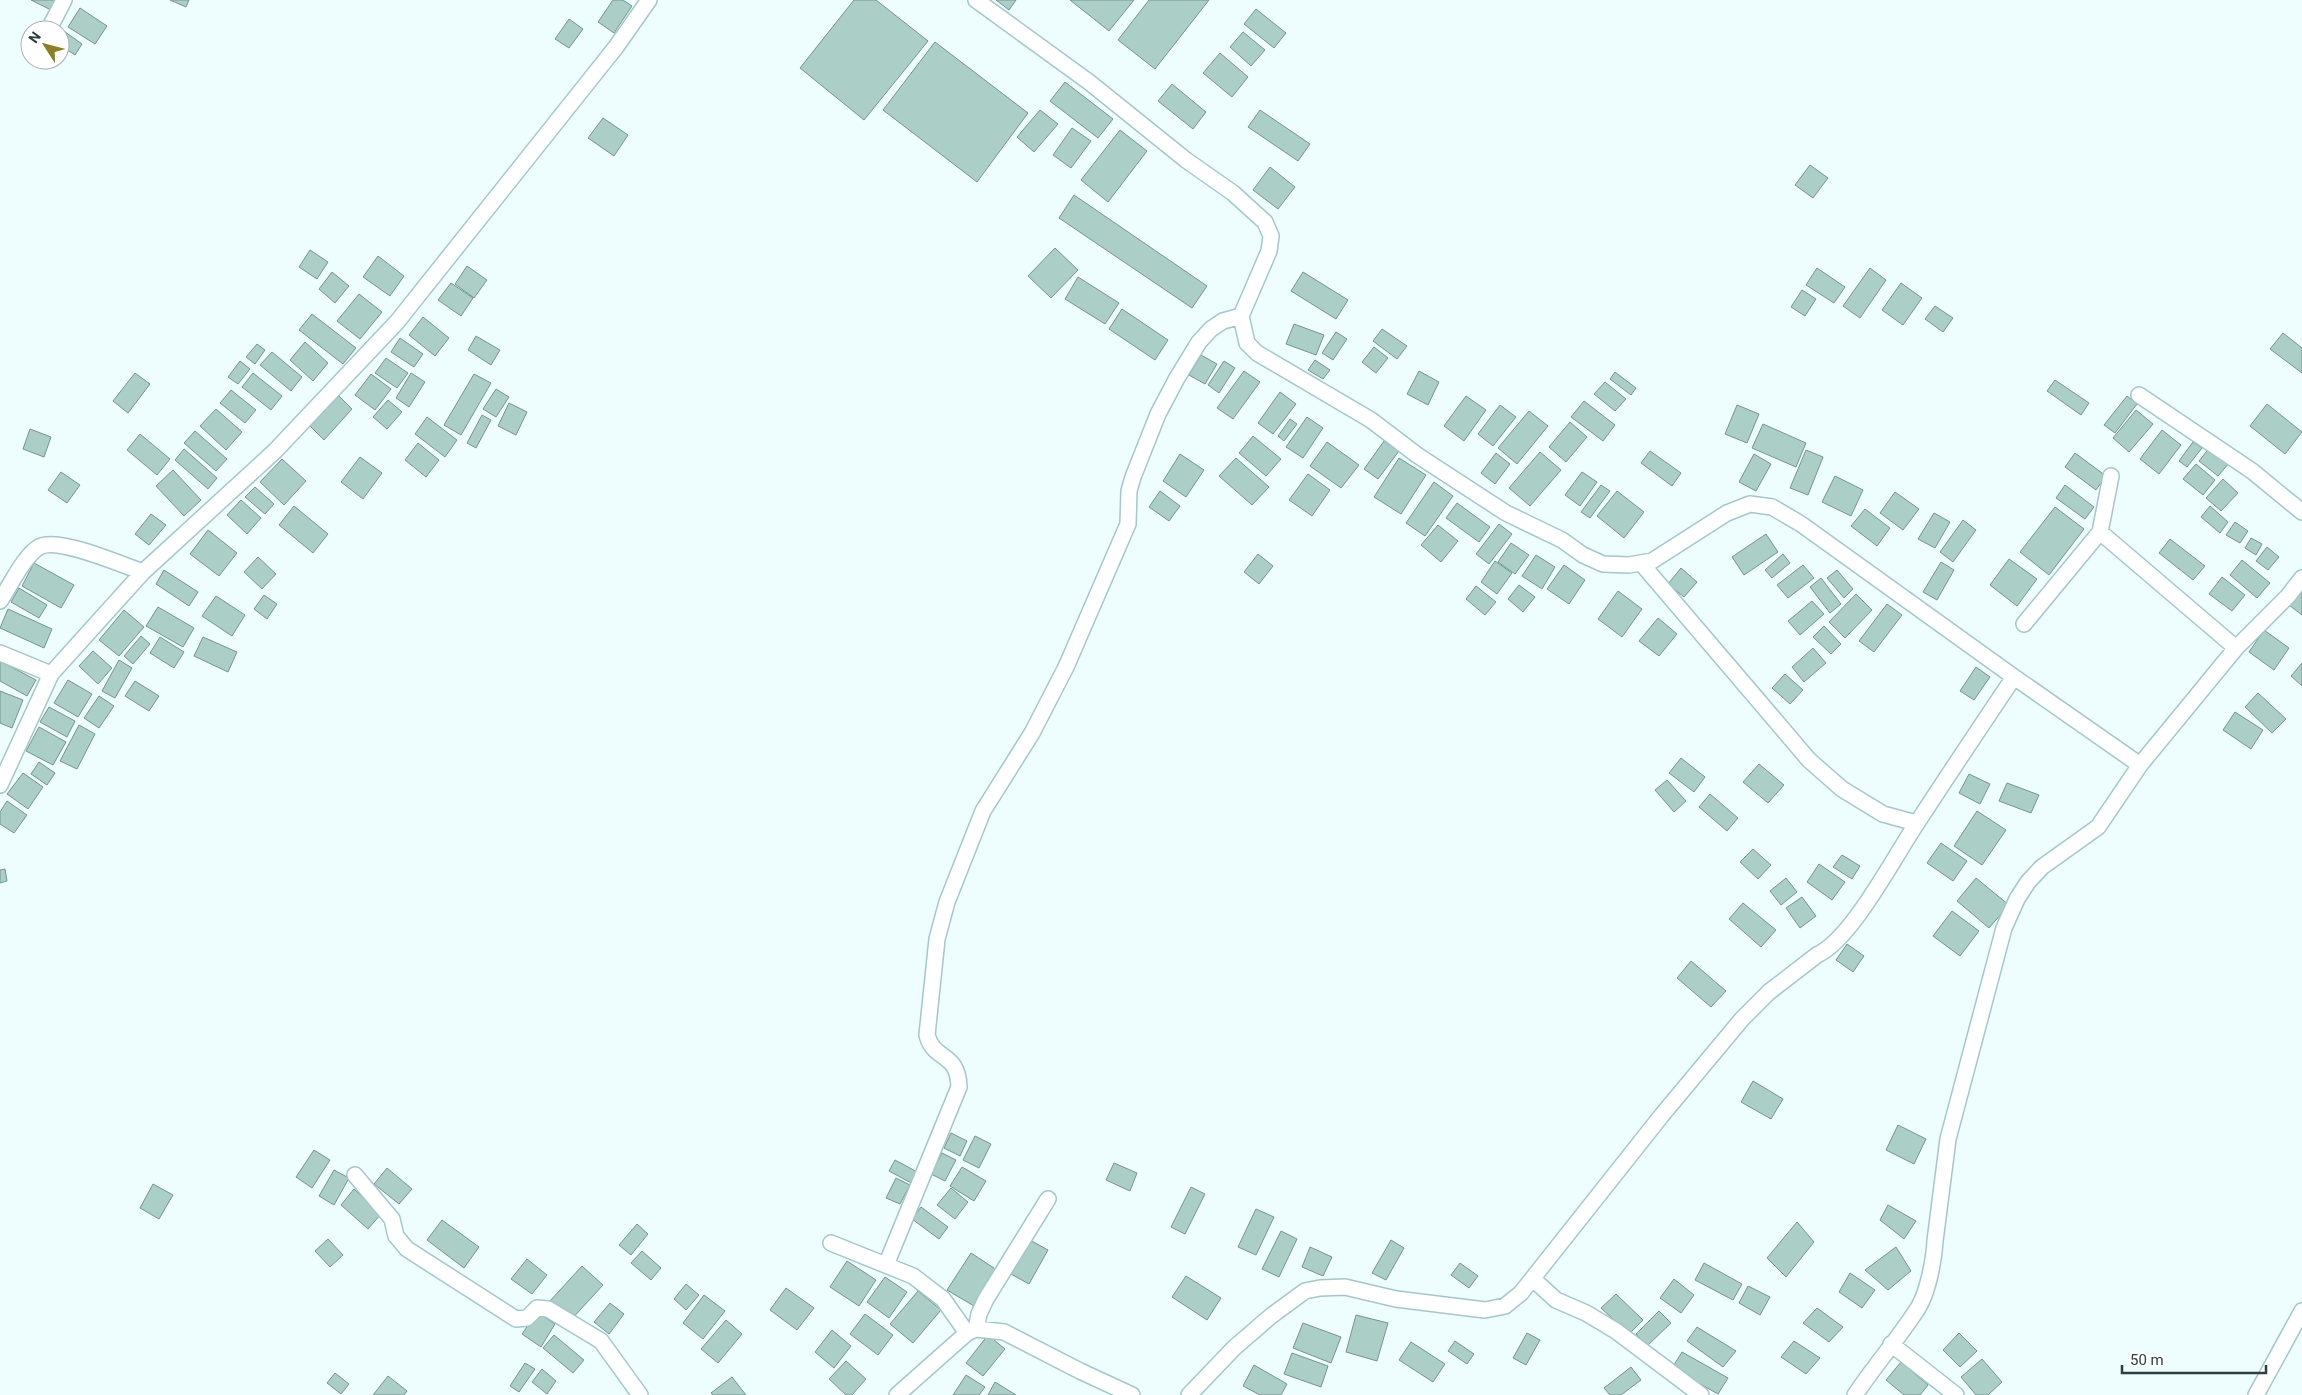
<svg xmlns="http://www.w3.org/2000/svg" width="2302" height="1395" font-family="Roboto,sans-serif">
	<style>
		.building { fill: #abcec7; stroke: #749590 }
		.lines { fill: none; stroke-linecap: round; stroke-linejoin: round }
		.minor-casing { stroke: #a4c7cb; stroke-width: 18 }
		.minor { stroke: #fff; stroke-width: 15 }
	</style>
	<rect width="100%" height="100%" fill="#eefdfe"/>
	<path class="building" d="M31,0H62L55,12Z
		M170,0H189L186,7Z
		M613,0H623L632,6L614,33L598,22Z
		M854,0H876L928,41L864,120L800,68Z
		M996,0H1016L1009,10Z
		M1070,0H1134L1109,31Z
		M1149,0H1209L1155,69L1118,40Z
		M80,8L107,26L95,44L68,27Z
		M1256,9L1286,33L1274,48L1244,24Z
		M569,19L583,29L569,48L555,39Z
		M61,29L82,44L75,55L60,45Z
		M1243,32L1265,50L1251,66L1230,47Z
		M935,42L1028,113L977,182L883,110Z
		M1220,53L1248,77L1232,97L1203,73Z
		M1065,82L1113,119L1098,138L1050,101Z
		M1172,84L1206,112L1193,129L1158,101Z
		M1040,110L1058,124L1034,152L1017,137Z
		M1260,110L1310,144L1298,161L1248,127Z
		M603,118L628,135L614,156L588,138Z
		M1072,128L1091,141L1071,168L1053,155Z
		M1120,130L1147,151L1108,202L1081,180Z
		M1810,165L1828,178L1813,198L1795,185Z
		M1270,167L1295,187L1278,209L1253,190Z
		M1074,195L1207,286L1192,308L1059,218Z
		M1055,248L1078,270L1051,298L1028,276Z
		M310,250L328,262L317,279L299,267Z
		M378,256L404,276L390,296L363,277Z
		M467,266L487,280L474,298L455,284Z
		M1817,268L1845,287L1834,303L1806,285Z
		M1870,268L1886,280L1860,318L1843,306Z
		M332,272L349,286L335,303L319,289Z
		M1303,272L1348,300L1336,319L1291,291Z
		M1078,277L1119,303L1105,324L1065,299Z
		M451,283L473,298L461,316L438,300Z
		M1901,283L1922,298L1903,325L1882,310Z
		M1802,290L1816,299L1805,316L1791,307Z
		M359,294L382,312L360,339L337,321Z
		M1935,306L1953,318L1943,332L1925,319Z
		M1122,309L1168,340L1155,360L1109,329Z
		M312,314L356,348L343,364L299,330Z
		M423,317L449,338L435,356L409,335Z
		M1294,324L1324,335L1316,355L1286,344Z
		M1382,329L1407,346L1397,359L1373,341Z
		M1336,332L1347,339L1333,360L1322,353Z
		M2283,333L2302,348V373L2270,349Z
		M476,336L500,350L491,365L468,350Z
		M400,338L423,354L414,367L391,352Z
		M305,342L328,363L313,381L290,360Z
		M257,344L265,350L255,364L246,357Z
		M1374,347L1388,358L1376,373L1362,362Z
		M272,352L302,377L291,391L260,365Z
		M1201,355L1217,364L1205,384L1189,375Z
		M386,358L408,373L397,388L375,373Z
		M1315,360L1330,370L1323,379L1308,370Z
		M240,361L250,369L238,384L228,377Z
		M1224,361L1235,368L1219,393L1208,385Z
		M1244,371L1260,382L1233,419L1217,408Z
		M1419,371L1439,382L1428,405L1407,394Z
		M1615,372L1636,388L1631,395L1610,379Z
		M135,373L150,384L128,413L113,401Z
		M253,373L282,396L271,410L242,387Z
		M411,373L425,382L409,407L396,398Z
		M371,374L391,389L375,410L355,395Z
		M474,374L491,383L461,435L444,425Z
		M2055,380L2089,403L2081,415L2047,391Z
		M1605,382L1626,399L1615,411L1594,394Z
		M496,389L509,397L496,417L483,409Z
		M231,390L256,410L245,423L220,403Z
		M1280,392L1296,404L1273,434L1258,423Z
		M337,394L352,409L324,440L309,425Z
		M1466,396L1486,410L1464,441L1444,426Z
		M2127,396L2137,404L2115,433L2104,425Z
		M388,400L402,412L387,429L373,417Z
		M1584,401L1615,425L1603,441L1571,417Z
		M509,403L527,412L516,435L498,426Z
		M2267,404L2302,432L2285,454L2250,426Z
		M1500,405L1516,417L1493,446L1478,434Z
		M1737,405L1759,414L1747,443L1725,434Z
		M216,409L242,432L226,450L200,426Z
		M2136,410L2153,424L2129,452L2113,438Z
		M1529,411L1548,426L1517,464L1498,448Z
		M482,415L491,420L476,448L467,443Z
		M427,417L457,440L445,457L415,434Z
		M1307,417L1323,428L1303,458L1286,447Z
		M1290,419L1297,424L1284,441L1278,436Z
		M1570,422L1587,437L1566,462L1549,447Z
		M1763,424L1806,443L1796,467L1752,448Z
		M30,429L51,437L44,457L23,449Z
		M2162,430L2181,445L2159,474L2140,459Z
		M195,431L227,459L216,471L184,443Z
		M140,434L170,459L157,475L127,450Z
		M1253,436L1281,459L1266,476L1239,453Z
		M1384,441L1399,451L1378,479L1364,469Z
		M1327,442L1359,465L1341,488L1310,466Z
		M2193,442L2202,448L2187,467L2179,461Z
		M418,443L439,460L426,477L405,460Z
		M2210,447L2229,463L2218,476L2199,461Z
		M184,449L217,478L208,489L175,460Z
		M1806,450L1823,457L1808,495L1790,488Z
		M1650,451L1681,473L1672,486L1641,463Z
		M1540,452L1561,470L1530,506L1509,488Z
		M1496,453L1510,464L1495,484L1481,473Z
		M2075,453L2106,476L2096,490L2065,467Z
		M1180,454L1204,470L1186,497L1163,481Z
		M1754,454L1771,464L1756,491L1739,482Z
		M360,457L382,473L363,499L341,482Z
		M1236,458L1269,487L1252,505L1219,476Z
		M1399,458L1426,475L1401,514L1374,497Z
		M282,459L306,481L284,505L260,482Z
		M2196,464L2215,480L2203,495L2183,479Z
		M173,470L201,500L184,516L156,486Z
		M61,472L80,485L67,503L48,490Z
		M1582,472L1597,482L1580,506L1565,495Z
		M1308,474L1330,490L1312,516L1289,500Z
		M1835,476L1863,490L1851,516L1822,502Z
		M2223,479L2238,493L2221,511L2206,498Z
		M1434,482L1453,496L1425,536L1406,523Z
		M1601,485L1610,491L1590,518L1581,512Z
		M2065,485L2094,507L2085,519L2056,498Z
		M255,487L274,504L265,514L245,497Z
		M1160,491L1180,506L1169,521L1149,507Z
		M1617,491L1644,512L1624,538L1597,516Z
		M1895,492L1919,509L1903,530L1880,513Z
		M241,500L261,518L247,534L227,515Z
		M1457,503L1490,527L1479,542L1446,518Z
		M294,506L328,534L313,553L279,525Z
		M2210,506L2228,522L2220,533L2201,517Z
		M2055,507L2084,529L2049,575L2020,552Z
		M1865,509L1890,528L1877,546L1851,526Z
		M1934,513L1950,522L1935,548L1918,539Z
		M151,514L166,525L149,545L135,534Z
		M1963,520L1976,530L1953,562L1940,552Z
		M2235,522L2248,531L2240,543L2226,535Z
		M1499,524L1512,534L1489,564L1476,554Z
		M1438,525L1458,541L1441,562L1421,545Z
		M208,530L237,553L219,576L190,554Z
		M1766,534L1778,552L1744,575L1732,557Z
		M2251,538L2262,544L2256,555L2245,548Z
		M2170,539L2205,566L2193,580L2159,553Z
		M1511,543L1529,555L1515,574L1498,562Z
		M2267,547L2279,557L2268,570L2256,561Z
		M1258,554L1273,566L1259,584L1244,572Z
		M1783,554L1790,563L1772,578L1765,570Z
		M1536,555L1555,567L1542,589L1522,576Z
		M258,557L276,574L262,589L244,572Z
		M2009,559L2037,579L2017,606L1990,585Z
		M2242,560L2270,583L2257,598L2230,575Z
		M1495,561L1512,573L1497,594L1481,582Z
		M1941,562L1954,570L1937,600L1923,592Z
		M34,563L74,585L61,608L22,586Z
		M1564,565L1585,580L1569,604L1547,589Z
		M1803,565L1814,578L1788,598L1777,585Z
		M1681,568L1697,582L1684,597L1668,584Z
		M164,570L198,592L189,606L156,584Z
		M1837,570L1853,589L1844,598L1827,578Z
		M2222,577L2245,595L2232,611L2209,594Z
		M1821,578L1841,604L1830,613L1810,587Z
		M1519,585L1535,597L1523,612L1508,599Z
		M1476,586L1496,602L1485,615L1466,599Z
		M19,588L47,605L39,618L11,602Z
		M2302,589V615L2289,605Z
		M1618,591L1642,609L1622,637L1598,619Z
		M1856,594L1872,610L1845,638L1829,622Z
		M264,595L277,604L267,619L254,609Z
		M216,596L245,615L232,636L202,616Z
		M1812,601L1824,614L1800,635L1788,621Z
		M1887,604L1902,615L1874,652L1859,641Z
		M158,607L194,628L183,647L146,626Z
		M8,609L52,629L44,648L0,628Z
		M124,610L144,627L119,656L99,640Z
		M1658,618L1677,634L1659,656L1639,641Z
		M1824,626L1841,644L1831,654L1813,637Z
		M2264,630L2289,648L2274,670L2249,652Z
		M141,636L150,644L133,664L124,656Z
		M160,637L184,652L174,668L150,653Z
		M203,637L237,652L228,672L194,656Z
		M1813,648L1826,663L1804,682L1792,667Z
		M93,651L112,668L98,684L79,666Z
		M119,660L132,668L115,698L102,691Z
		M0,661L36,680L27,696L0,681Z
		M2302,663V686L2291,676Z
		M1976,667L1990,677L1974,700L1960,691Z
		M1785,674L1803,690L1790,704L1772,688Z
		M68,680L92,694L78,717L54,703Z
		M135,681L159,696L149,711L125,696Z
		M0,691L23,700L12,728L0,723Z
		M2258,693L2286,719L2272,733L2245,707Z
		M99,696L114,706L99,728L84,718Z
		M49,707L75,721L67,737L40,722Z
		M2235,712L2263,730L2251,749L2223,730Z
		M79,725L95,734L77,769L60,761Z
		M39,727L66,742L53,765L26,751Z
		M1681,758L1705,777L1694,792L1669,773Z
		M39,762L55,773L47,785L31,774Z
		M1759,764L1784,785L1768,803L1743,782Z
		M23,773L43,787L28,809L7,794Z
		M1969,774L1990,784L1980,804L1959,793Z
		M1667,780L1686,801L1674,812L1655,790Z
		M2007,783L2039,795L2031,813L1999,801Z
		M1710,794L1738,818L1727,831L1699,807Z
		M7,801L27,815L14,833L0,824V812Z
		M1977,811L2006,830L1982,865L1954,846Z
		M1941,843L1967,861L1953,881L1927,863Z
		M1753,849L1771,865L1758,879L1740,862Z
		M1842,855L1860,866L1852,879L1833,867Z
		M1819,864L1845,882L1832,900L1807,882Z
		M5,869L7,881L0,883V870Z
		M1786,878L1797,892L1781,905L1770,891Z
		M1976,878L2009,905L1989,928L1957,901Z
		M1802,897L1816,916L1800,928L1786,908Z
		M1743,903L1776,930L1761,947L1729,919Z
		M1952,911L1979,931L1960,956L1933,936Z
		M1847,944L1864,956L1853,972L1836,960Z
		M1691,961L1726,991L1711,1007L1677,978Z
		M1753,1081L1783,1099L1771,1119L1741,1102Z
		M1898,1125L1926,1139L1914,1164L1886,1150Z
		M951,1133L967,1141L960,1156L944,1148Z
		M975,1136L991,1144L979,1168L963,1160Z
		M314,1150L330,1160L312,1188L296,1177Z
		M942,1153L956,1160L945,1181L931,1174Z
		M895,1160L921,1174L915,1185L889,1171Z
		M1114,1163L1137,1173L1130,1191L1106,1180Z
		M962,1167L986,1181L974,1201L950,1186Z
		M387,1168L412,1189L399,1204L374,1184Z
		M334,1170L349,1178L334,1205L319,1196Z
		M896,1178L910,1185L900,1204L886,1198Z
		M153,1184L173,1195L159,1219L140,1208Z
		M1191,1187L1205,1194L1185,1234L1171,1227Z
		M951,1188L968,1202L955,1219L937,1205Z
		M354,1189L381,1214L368,1229L341,1205Z
		M1888,1205L1916,1221L1904,1239L1880,1220Z
		M921,1207L948,1227L939,1239L912,1219Z
		M1256,1209L1274,1217L1256,1255L1238,1247Z
		M442,1220L479,1247L464,1268L427,1240Z
		M1797,1222L1814,1242L1786,1277L1767,1258Z
		M637,1224L648,1234L631,1255L619,1245Z
		M1281,1231L1297,1239L1279,1277L1262,1269Z
		M328,1239L343,1255L330,1267L315,1251Z
		M1028,1239L1048,1250L1029,1284L1009,1273Z
		M1391,1240L1404,1248L1386,1280L1372,1273Z
		M1310,1247L1332,1257L1323,1276L1302,1267Z
		M1896,1247L1911,1271L1888,1290L1865,1270Z
		M642,1251L661,1268L651,1280L631,1263Z
		M971,1253L997,1270L974,1306L947,1290Z
		M527,1259L547,1275L532,1294L511,1279Z
		M847,1261L876,1280L859,1306L830,1287Z
		M1460,1263L1478,1276L1469,1288L1451,1275Z
		M1704,1263L1742,1284L1733,1300L1695,1280Z
		M582,1266L603,1285L570,1321L549,1302Z
		M1850,1273L1875,1290L1862,1308L1839,1292Z
		M1186,1276L1221,1298L1207,1320L1172,1297Z
		M885,1277L907,1292L889,1318L867,1302Z
		M1674,1279L1694,1295L1681,1313L1660,1298Z
		M686,1284L699,1295L686,1310L674,1299Z
		M1748,1286L1770,1297L1760,1315L1739,1303Z
		M786,1288L814,1308L797,1330L770,1310Z
		M918,1291L941,1310L913,1343L890,1324Z
		M1616,1294L1643,1320L1629,1334L1601,1308Z
		M704,1295L725,1311L703,1339L683,1323Z
		M610,1303L624,1314L609,1334L594,1322Z
		M1817,1308L1843,1327L1829,1342L1803,1323Z
		M1659,1311L1671,1323L1647,1346L1636,1334Z
		M537,1312L555,1324L541,1347L522,1334Z
		M865,1314L893,1335L878,1355L850,1334Z
		M1356,1315L1388,1323L1377,1361L1346,1352Z
		M726,1320L742,1334L718,1363L701,1349Z
		M1303,1323L1341,1337L1331,1363L1293,1348Z
		M1697,1327L1736,1351L1723,1367L1687,1341Z
		M832,1330L851,1346L834,1368L815,1352Z
		M1527,1333L1540,1340L1526,1365L1513,1358Z
		M1959,1333L1977,1351L1960,1367L1943,1350Z
		M554,1335L584,1360L573,1373L543,1348Z
		M988,1335L1005,1349L983,1376L966,1363Z
		M1455,1341L1474,1354L1467,1364L1448,1351Z
		M1794,1341L1820,1358L1806,1374L1781,1357Z
		M1411,1342L1445,1364L1433,1382L1399,1360Z
		M1682,1352L1728,1378L1718,1394L1672,1368Z
		M1292,1353L1328,1366L1321,1387L1284,1374Z
		M1982,1359L2002,1382L1988,1395H1976L1961,1377Z
		M846,1361L866,1379L852,1395H846L829,1379Z
		M1901,1362L1928,1385L1920,1395H1904L1886,1380Z
		M525,1363L535,1369L519,1392L510,1386Z
		M1254,1365L1287,1384L1281,1395H1260L1243,1386Z
		M1631,1367L1641,1380L1621,1395H1610L1604,1388Z
		M542,1369L556,1381L547,1394L532,1382Z
		M335,1373L349,1384L341,1394L327,1383Z
		M966,1375L985,1387L979,1395H953Z
		M388,1376L407,1391L404,1395H373Z
		M732,1377L746,1395H713L711,1393Z
		M995,1382L1016,1395H988Z"/>
	<g class="lines">
		<defs>
			<path id="minor" d="M976,0L1089,82L1186,160L1233,193L1265,222L1271,236L1269,251L1241,316L1247,343L1257,353L1371,420L1417,455L1506,513L1562,540L1583,555L1603,564L1629,565L1652,561L1727,513L1750,504L1772,507L1801,524L2014,677L2140,765
				M50,27L64,0
				M2139,395L2252,471L2302,512
				M2100,532L2236,648
				M1641,563L1809,760L1842,789L1883,814L1916,823
				M0,601C10,586 24,556 39,547C57,536 122,565 143,572
				M2024,624L2100,532L2111,476
				M0,653L51,674
				M0,785L51,674L143,572L275,451L397,322L616,47L649,0
				M355,1175L392,1219L396,1236L407,1249L516,1319L527,1318L537,1308L548,1309L601,1341L640,1395
				M831,1243L913,1276L943,1299L967,1333
				M886,1265L959,1087C958,1051 934,1062 927,1035L937,939L947,902L983,811L1032,733L1066,667L1128,524L1129,491L1133,477L1158,414L1177,378L1199,342L1211,329L1223,321L1241,316
				M1533,1279L1556,1300L1586,1313L1616,1331L1701,1395
				M976,1329L979,1314L986,1299L1048,1199
				M1891,1344L1956,1395
				M897,1395L967,1333L976,1329L1004,1332L1080,1371L1132,1395
				M1189,1395L1234,1348L1271,1316L1305,1291L1320,1288L1345,1287L1396,1299L1485,1310L1505,1306L1521,1293L1662,1115L1742,1019L1769,992L1817,955C1852,939 1894,857 1917,823C1949,774 1981,726 2014,677
				M1855,1395C1875,1365 1899,1338 1918,1308C1928,1292 1934,1260 1935,1241L1948,1139L2004,928L2017,899L2028,882L2042,867L2098,827L2140,765L2236,648L2288,596L2302,578
				M2256,1395L2302,1311"/>
		</defs>
		<use href="#minor" class="minor-casing"/>
		<use href="#minor" class="minor"/>
	</g>
	<g transform="translate(45 45) rotate(306)"><circle r="24" fill="#ffffff" stroke="#abb1b2"/>
	<path d="M0-4L9 19L0 12L-9 19Z" fill="#8c7f26"/>
	<text y="-8" font-size="14" font-weight="bold" text-anchor="middle" fill="#2e3d3e">N</text>
	</g>
	<path d="M2122 1365v8h144v-8" fill="none" stroke="#2e3d3e" stroke-width="2.5"/>
	<text x="2130" y="1365" font-size="15" fill="#2e3d3e" stroke="#ffffff" stroke-width="4" paint-order="stroke">50 m</text>
</svg>
